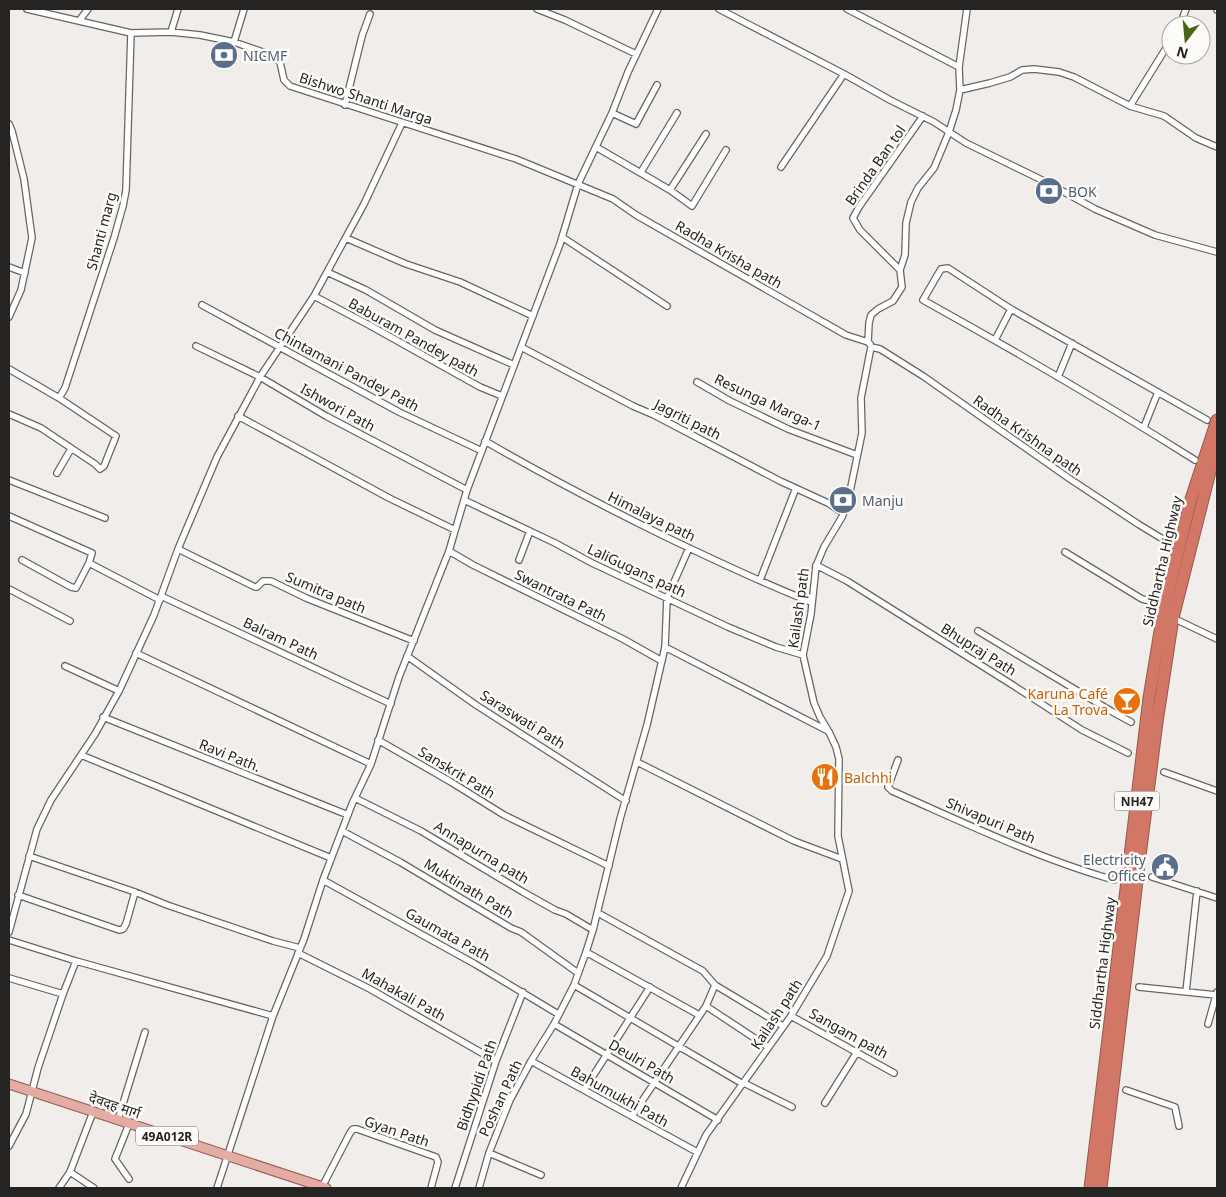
<svg xmlns="http://www.w3.org/2000/svg" width="1226" height="1197" font-family="'Noto Sans','Noto Sans Devanagari',sans-serif">
	<style>
		.lines { fill: none; stroke-linecap: round; stroke-linejoin: round }
		.street-casing { stroke: #676563; stroke-width: 8 }
		.primary-casing { stroke: #95594f; stroke-width: 11 }
		.highway-casing { stroke: #95594f; stroke-width: 13 }
		.street { stroke: #fff; stroke-width: 5.5 }
		.primary { stroke: #e4ada3; stroke-width: 9 }
		.highway { stroke: #d27666; stroke-width: 11 }
		.labels { text-anchor: middle; dominant-baseline: central; stroke-width: 5; stroke-linejoin: round; paint-order: stroke }
		.shield { fill: #fdfbf8; stroke: #666463; stroke-width: 1 }
		.shield-label { font-size: 12px; font-weight: bold; fill: #252423 }
		.service-label { font-size: 14px; fill: #4e5e75; stroke: #fdfbf8; text-anchor: start }
		.street-label { font-size: 14px; fill: #252423; stroke: #fdfbf8 }
		.food-label { font-size: 14px; fill: #c56008; stroke: #fdfbf8; text-anchor: end }
	</style>
	<rect width="100%" height="100%" fill="#f0edea"/>
	<g class="lines">
		<defs>
			<path id="street" d="M27,9L131,33L171,32L200,35L234,42L271,55L280,62L284,80L290,86L516,159L613,199L636,215L846,335L868,342
				M537,9L565,20L636,54
				M719,9L844,74L890,100L934,122L966,143L1046,182L1095,209L1155,235L1217,252
				M847,9L959,67
				M1217,10V9
				M79,21L88,9
				M1180,25L1186,9
				M171,32L178,9
				M234,42L244,9
				M960,90L990,83L1010,77L1022,70L1034,69L1059,72L1074,77L1130,106L1164,116L1196,138L1217,147
				M345,105L362,36L370,14
				M1130,106L1171,40
				M612,113L636,124L657,85
				M9,124L12,131L24,179L32,238L21,290L9,317
				M596,147L670,190L692,206L726,150
				M781,167L844,74
				M641,172L677,113
				M670,190L706,134
				M562,237L667,306
				M346,238L406,264L460,282L533,316
				M9,267L25,273
				M900,270L860,230L853,218L859,207L923,116
				M327,272L366,290L435,330L514,365
				M314,296L369,325L480,387L502,396
				M202,305L399,412L482,451
				M995,340L1011,309
				M870,344L868,342L869,323L871,315L878,309L893,301L902,287L900,270L905,255L906,223L911,202L918,188L934,168L949,132L956,110L960,90L959,67L967,9
				M196,346L260,377L326,416L467,490
				M521,347L633,406L654,415L780,481L828,503L843,513
				M871,347L880,349L923,376L1070,479L1138,524L1171,544
				M9,369L59,398L116,436L104,466L100,469L95,464L41,428L9,414
				M1058,377L1072,343
				M697,382L730,401L788,429L857,455
				M59,398L65,388L114,238L123,206L126,190L131,33
				M238,416L389,498L455,530
				M1144,427L1158,392
				M485,441C545,476 605,507 666,537C714,560 762,583 811,602
				M1195,460C1106,404 1015,351 923,300L941,269L948,268L1011,309L1207,420
				M57,473L71,449
				M9,480L105,518
				M464,500L555,543L592,563L728,627L776,647L803,655
				M9,516L92,553L89,563L160,600
				M178,549L255,587H257L263,581H271L306,598L414,641
				M449,551L473,565L623,639L662,661
				M1065,552L1142,599L1150,601L1153,611L1164,614
				M22,560L71,587L76,588L89,563
				M519,560L530,531
				M816,565L847,581L1011,684L1082,730L1128,753
				M760,580L796,488
				M9,589L70,621
				M161,596L391,704
				M1173,618L1217,639
				M978,631L1111,711L1131,722
				M665,647L828,731
				M136,653L371,764
				M407,656L476,705L626,801
				M65,666L119,691
				M103,717L348,815
				M378,740L451,782L504,815L609,866
				M81,755L331,858
				M898,760L888,787L892,791C965,823 1037,858 1114,880
				M637,762L794,841L842,859
				M1164,772L1217,791
				M355,798L421,831L523,892L555,910L566,914L593,930
				M342,831L400,862L511,928L521,932L578,973
				M29,856L135,892L167,905L273,941L300,948
				M1152,877L1217,898
				M323,880L475,964L558,1014
				M18,895L119,930L123,929L126,924L135,892
				M598,913L703,971L715,985L783,1026
				M9,932L37,829L51,800L95,734L119,691L154,615L178,549L217,457L260,377L314,296L364,204L402,123
				M9,940L76,961L273,1016
				M586,952L699,1015
				M298,953L370,989L496,1061
				M9,978L63,994L76,961
				M574,985L743,1084
				M1139,987L1216,995
				M1186,992L1197,891
				M706,1006L768,1047
				M791,1016L894,1073
				M554,1024L718,1120
				M1208,1024L1217,992
				M531,1061L697,1152
				M744,1083L792,1107
				M584,1090L650,987
				M1126,1090L1175,1107L1179,1126
				M825,1103L857,1052
				M632,1116L706,1006L715,985
				M118,1120L145,1032
				M129,1124L115,1159L129,1179
				M9,1146L26,1114L38,1068L63,994
				M489,1153L541,1175
				M70,1172L94,1188
				M322,1187L350,1133L353,1129H357L436,1157L438,1162L431,1188
				M59,1188L70,1172L93,1112
				M217,1188L273,1016L304,939L323,880L352,804L371,764L399,677L449,551L467,490L560,244L578,184L612,113L628,72L658,9
				M455,1188L496,1061L523,992
				M479,1188L489,1153L510,1100L531,1061L554,1024L574,985L586,952L593,930L620,819L647,725L665,647L667,598L689,548
				M681,1188L706,1135L791,1016L827,956L849,891L838,836L839,759L836,747L829,732L820,717L814,703L803,655L811,614L816,566L824,547L842,517L848,501L853,477L862,433L861,398L871,347"/>
			<path id="primary" d="M9,1084L326,1188"/>
			<path id="highway" d="M1090,1188L1149,698L1163,613L1191,499L1217,420
				M1101,1188L1139,864L1157,722L1173,618L1217,444"/>
		</defs>
		<use href="#street" class="street-casing"/>
		<use href="#primary" class="primary-casing"/>
		<use href="#highway" class="highway-casing"/>
		<use href="#street" class="street"/>
		<use href="#primary" class="primary"/>
		<use href="#highway" class="highway"/>
	</g>
	<defs>
		<symbol id="bank-disc" viewBox="-11 -11 22 22"><circle r="9.5" fill="#5c6f8a" stroke="#fdfbf8"/><path d="M-6-4H6V4H-6ZM0-2.3a2.3 2.3 0 1 0 0 4.6a2.3 2.3 0 1 0 0-4.6Z" fill="#fff"/></symbol>
		<symbol id="bar-disc" viewBox="-11 -11 22 22"><circle r="9.5" fill="#e8710a" stroke="#fdfbf8"/><path d="M-6-5H6L.8 .8V4.5H3.5V6h-7V4.5H-.8V.8Z" fill="#fff"/></symbol>
		<symbol id="restaurant-disc" viewBox="-11 -11 22 22"><circle r="9.5" fill="#e8710a" stroke="#fdfbf8"/><path d="M-5-6h1v4h1v-4h1v4h1v-4h1v5L-1.5 .5V6h-2V.5L-5-1ZM5-6V6H3V1.5H1.5Q1.5-4 5-6Z" fill="#fff"/></symbol>
		<symbol id="civic-disc" viewBox="-11 -11 22 22"><circle r="9.5" fill="#5c6f8a" stroke="#fdfbf8"/><path d="M-.6-6.5H3V-4.5H.6V-3L4-1V1h2V6H-6V1h2V-1L-.6-3ZM-1.2 2.5V6h2.4V2.5Z" fill="#fff"/></symbol>
	</defs>
	<g fill-rule="evenodd">
		<use href="#bank-disc" x="208" y="39" width="32" height="32"/>
		<use href="#bank-disc" x="1033" y="175" width="32" height="32"/>
		<use href="#bank-disc" x="827" y="484" width="32" height="32"/>
		<use href="#bar-disc" x="1111" y="685" width="32" height="32"/>
		<use href="#restaurant-disc" x="809" y="761" width="32" height="32"/>
		<use href="#civic-disc" x="1149" y="851" width="32" height="32"/>
	</g>
	<g class="labels">
		<g class="shield">
			<rect x="1114.5" y="791.5" width="45" height="19" rx="4"/>
			<rect x="136" y="1126.5" width="62" height="19" rx="4"/>
		</g>
		<g class="shield-label">
			<text x="1137" y="801">NH47</text>
			<text x="167" y="1136">49A012R</text>
		</g>
		<g class="service-label">
			<text x="243" y="55">NICMF</text>
			<text x="1068" y="191">BOK</text>
			<text x="862" y="500">Manju</text>
			<text x="1146" y="859" text-anchor="end">Electricity<tspan x="1146" dy="16">Office</tspan></text>
		</g>
		<g class="street-label">
			<text transform="translate(366 98) rotate(18)">Bishwo Shanti Marga</text>
			<text transform="translate(875 165) rotate(-55)">Brinda Ban tol</text>
			<text transform="translate(101 231) rotate(-75)">Shanti marg</text>
			<text transform="translate(729 254) rotate(30)">Radha Krisha path</text>
			<text transform="translate(414 337) rotate(29)">Baburam Pandey path</text>
			<text transform="translate(347 369) rotate(28)">Chintamani Pandey Path</text>
			<text transform="translate(768 402) rotate(25)">Resunga Marga-1</text>
			<text transform="translate(338 407) rotate(29)">Ishwori Path</text>
			<text transform="translate(688 419) rotate(27)">Jagriti path</text>
			<text transform="translate(1028 435) rotate(35)">Radha Krishna path</text>
			<text transform="translate(652 516) rotate(26)">Himalaya path</text>
			<text transform="translate(1162 561) rotate(-77)">Siddhartha Highway</text>
			<text transform="translate(637 570) rotate(25)">LaliGugans path</text>
			<text transform="translate(326 592) rotate(23)">Sumitra path</text>
			<text transform="translate(561 595) rotate(26)">Swantrata Path</text>
			<text transform="translate(798 608) rotate(-82)">Kailash path</text>
			<text transform="translate(281 638) rotate(25)">Balram Path</text>
			<text transform="translate(979 649) rotate(32)">Bhupraj Path</text>
			<text transform="translate(523 719) rotate(32)">Saraswati Path</text>
			<text transform="translate(230 755) rotate(22)">Ravi Path.</text>
			<text transform="translate(457 772) rotate(31)">Sanskrit Path</text>
			<text transform="translate(991 820) rotate(23)">Shivapuri Path</text>
			<text transform="translate(482 852) rotate(31)">Annapurna path</text>
			<text transform="translate(469 888) rotate(31)">Muktinath Path</text>
			<text transform="translate(448 934) rotate(29)">Gaumata Path</text>
			<text transform="translate(1102 963) rotate(-83)">Siddhartha Highway</text>
			<text transform="translate(404 994) rotate(29)">Mahakali Path</text>
			<text transform="translate(776 1014) rotate(-57)">Kailash path</text>
			<text transform="translate(849 1033) rotate(29)">Sangam path</text>
			<text transform="translate(642 1061) rotate(30)">Deulri Path</text>
			<text transform="translate(476 1085) rotate(-71)">Bidhypidi Path</text>
			<text transform="translate(620 1096) rotate(29)">Bahumukhi Path</text>
			<text transform="translate(500 1098) rotate(-65)">Poshan Path</text>
			<text transform="translate(115 1105) rotate(19)">देवदह मार्ग</text>
			<text transform="translate(397 1131) rotate(19)">Gyan Path</text>
		</g>
		<g class="food-label">
			<text x="1108" y="693">Karuna Café<tspan x="1108" dy="16">La Trova</tspan></text>
			<text x="844" y="777" text-anchor="start">Balchhi</text>
		</g>
	</g>
	<rect width="1226" height="1197" fill="none" stroke="#252423" stroke-width="20"/>
	<g transform="translate(1186 40) rotate(196)"><circle r="24" fill="#fdfbf8" stroke="#a7a5a3"/>
	<path d="M0-4L9 19L0 12L-9 19Z" fill="#496517"/>
	<text y="-8" font-size="14" font-weight="bold" text-anchor="middle" fill="#252423">N</text>
	</g>
</svg>
